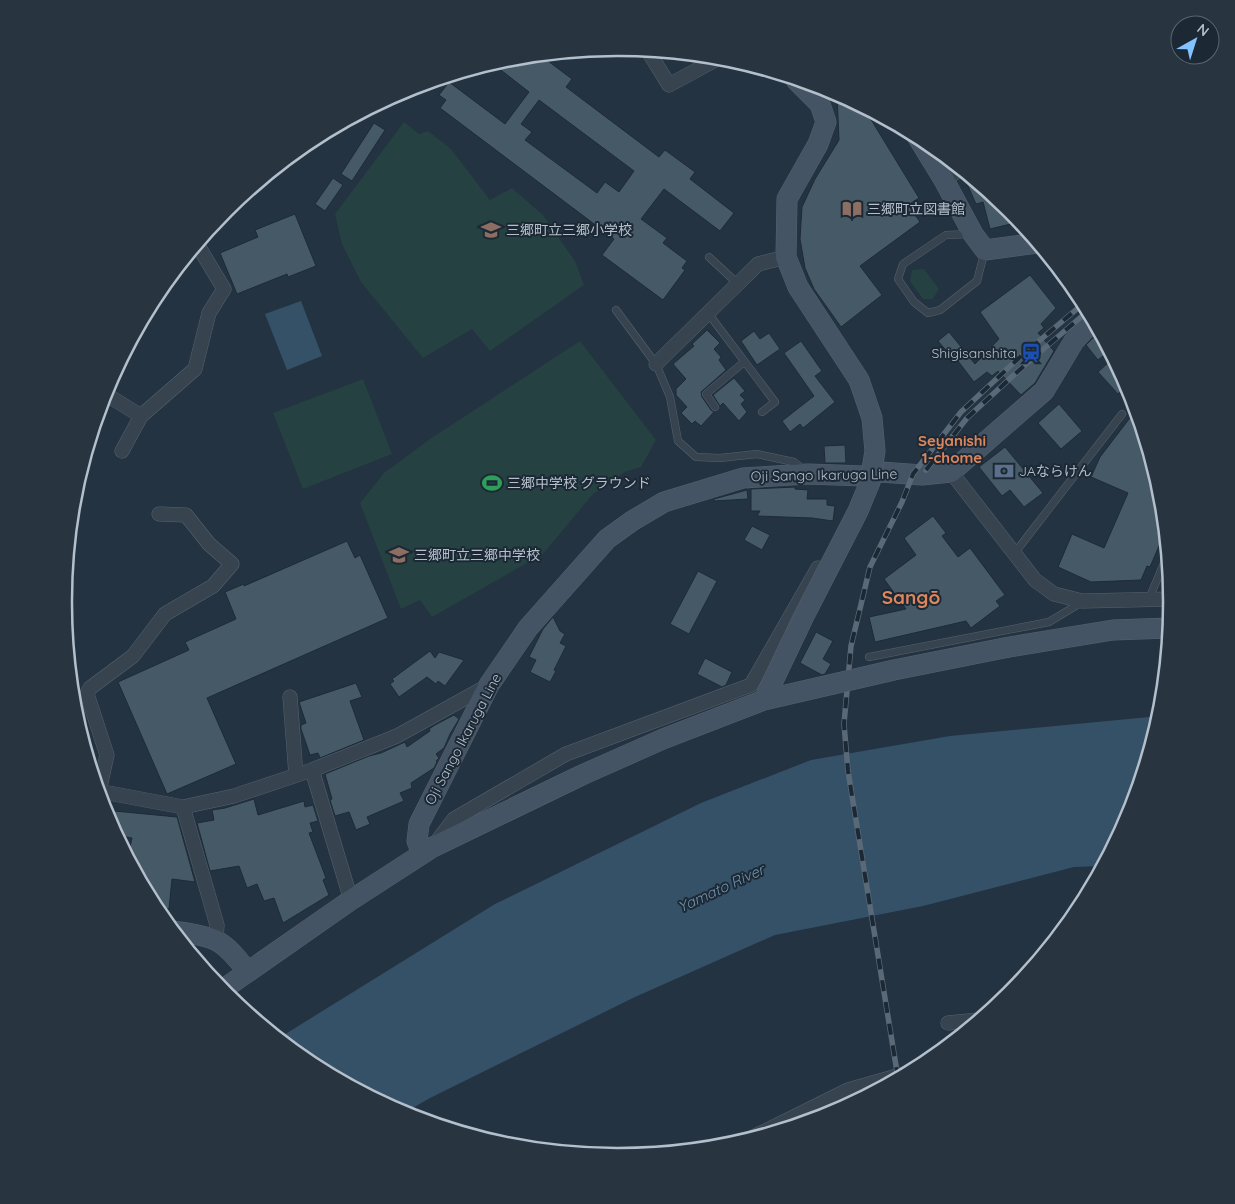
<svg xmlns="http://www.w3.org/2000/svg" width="1235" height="1204" font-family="Quicksand,'Noto Sans JP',sans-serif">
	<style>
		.green { fill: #254141 }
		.water { fill: #355168 }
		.building { fill: #465967; stroke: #1e2b37; fill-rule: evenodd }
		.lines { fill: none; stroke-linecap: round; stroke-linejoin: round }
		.lane-casing { stroke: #55626e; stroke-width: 8 }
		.street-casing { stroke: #55626e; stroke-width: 15 }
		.secondary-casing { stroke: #55626e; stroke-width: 21 }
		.lane { stroke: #374450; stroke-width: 7 }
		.street { stroke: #374450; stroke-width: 14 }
		.secondary { stroke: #455464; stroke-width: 20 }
		.rail-casing { stroke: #596978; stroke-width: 5.5 }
		.rail { stroke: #1c2935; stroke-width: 4; stroke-dasharray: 11; stroke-linecap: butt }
		.secondary-bridge-casing { stroke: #55626e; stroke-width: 21; stroke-linecap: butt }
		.secondary-bridge { stroke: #455464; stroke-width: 20 }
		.labels { text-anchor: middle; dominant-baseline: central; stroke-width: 4; stroke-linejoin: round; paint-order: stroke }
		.poi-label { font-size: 14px; fill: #b3bfcb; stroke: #1c2935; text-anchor: start }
		.street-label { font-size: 14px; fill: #b3bfcb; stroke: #1c2935 }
		.neighbourhood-label { font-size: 15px; font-weight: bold; fill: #dd865d; stroke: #1c2935 }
		.water-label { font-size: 15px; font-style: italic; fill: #7194b0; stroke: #1c2935 }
		.district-label { font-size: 19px; font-weight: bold; fill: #dd865d; stroke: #1c2935 }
		.rim { fill: none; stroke: #b3bfcb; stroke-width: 2.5 }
	</style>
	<rect width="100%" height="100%" fill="#233341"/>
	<path class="green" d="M404,122L419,134L428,131L451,149L490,200L512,188L543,215L575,261L584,285L490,351L472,329L423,358L361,282L342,244L335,214Z
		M924,269L939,289L933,299H923L910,281L912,270Z
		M580,341L656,440L641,467L625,472L593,494L543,554L432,617L420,600L401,609L360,503L384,473L430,439Z
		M363,379L392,454L303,489L273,413Z"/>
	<path class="water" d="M301,301L322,356L287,370L265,314Z
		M1160,716L1130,814L1102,866L1074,867L923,906L775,935L635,997L430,1098L404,1113L309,1063L279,1038L495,904L701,803L811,760L950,736Z"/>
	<path class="building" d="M540,55L572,79L566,87L659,157L665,150L695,172L690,179L734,213L720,231L664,189L641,219L667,238L663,243L687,261L682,268L685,270L663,300L602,255L614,239L440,108L446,100L439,95L449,82L505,124L529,92L497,67L502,61L510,58ZM539,100L634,171L619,192L605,182L597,193L525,140L532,132L521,124Z
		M837,94L864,108L919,198L908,205L920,222L860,266L882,295L841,327L814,289L805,268L800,239L802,207L815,179L839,140Z
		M374,123L385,130L352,181L341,174Z
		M966,175L1010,210L1019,222L990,229L983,202L976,204L964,177Z
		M333,178L343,185L325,211L315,204Z
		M295,214L316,266L288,277L287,274L237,294L220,253L258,237L255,230Z
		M1030,275L1056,308L1041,324L1044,328L1038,333L1054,351L1035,383L1021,395L998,371L992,376L987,372L974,382L958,361L956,362L938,341L949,332L975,364L999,339L980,312Z
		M707,330L720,343L714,349L721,357L719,360L726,370L701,392L702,397L711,410L714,412L701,426L695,421L692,424L681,413L687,407L676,395V389L686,379L673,364L694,346L692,344Z
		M754,331L760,339L769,333L780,349L757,365L741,341Z
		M1099,332L1109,351L1098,360L1086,345Z
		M801,341L822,371L815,376L835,402L803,428L800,424L790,432L782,421L814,396L784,353Z
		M1110,361L1121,373L1128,386L1118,394L1098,372Z
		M734,378L745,391L740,395L745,400L741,404L747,412L739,421L723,403L720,406L713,395Z
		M1059,404L1082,431L1061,449L1038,423Z
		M1136,410L1161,494L1165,532L1150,567L1147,566L1141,580L1091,582L1058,567L1072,534L1104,548L1128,493L1091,477L1100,457Z
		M845,445L846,463H825L824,446Z
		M1005,447L1043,493L1024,507L1010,490L1002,496L979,467Z
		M795,487V489L808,490L807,499H827V505L835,506L833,521L812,518L757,516L760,511H751V489Z
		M747,490L748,499L714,501V499Z
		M933,516L946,533L942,536L958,557L970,548L1005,595L996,601L1000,606L971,628L966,621L875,642L869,617L906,609L884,579L916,555L904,538Z
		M752,526L770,535L762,550L744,540Z
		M347,541L355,558L360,555L388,618L207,698L236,764L167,794L118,682L189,650L185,642L236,619L225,592L244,584V586Z
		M698,571L717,581L689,634L670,624Z
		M553,617L560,631L565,634L560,643L566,646L554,670L556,671L550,682L530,672L536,660L529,657L543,629Z
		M816,632L833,641L823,659L831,664L825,674L822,675L800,663Z
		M430,651L435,658L439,652L464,660L445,686L438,681L436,684L427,677L399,697L390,684L394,681L392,679Z
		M705,658L732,672L726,685L722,687L697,674Z
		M356,683L362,697L350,701L364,740L320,758L318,753L310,755L301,729V725L306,723L299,702Z
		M454,715L459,719L450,734L444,748L436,754L439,758L436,761L437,762L434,768L411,783L412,788L400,793L404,801L367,817L370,824L356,830L349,812L335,816L330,800L332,799L325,774L369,756L381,753L405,742L407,747L430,731L429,729L435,725Z
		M254,799L258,815L304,801L305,807L313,805L318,821L310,823L313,832L309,833L326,878L323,880L329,895L283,923L274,898L264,901L257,884L247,888L239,866L210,871L197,823L214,820L212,810L225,808Z
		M104,810L177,817L195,882L172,879L169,909L155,908L128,856L132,838L116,835Z"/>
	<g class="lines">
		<defs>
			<path id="lane" d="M971,234L946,235L903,264L898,279L914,302L928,313L940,310L977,281L985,250
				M709,257L738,284
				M616,310L656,364L670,397L678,441L696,457L720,458L757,454L794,462L805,471
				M708,313L775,402L762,412
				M715,407L706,394L744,362
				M1014,554L1122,414
				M1149,599L1167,556
				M869,657L1049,622L1082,602"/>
			<path id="street" d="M648,51L669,85L719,58
				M944,180L960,169
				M656,364L758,264L786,257
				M104,393L141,416
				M122,451L141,416L195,369L209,313L224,289L197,244
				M951,472L1035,580L1054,594L1082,601L1172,599
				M290,697L296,775
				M312,770L351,900
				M98,791L183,807L234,796L312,770L397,736L489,685
				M99,791L107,755L87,694L90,688L133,656L165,614L213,586L232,564L209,544L186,515L159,514
				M183,807L217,925L216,940
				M435,844L454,819L566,754L751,685L818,568
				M948,1023L978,1020
				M749,1139L848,1090L904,1074"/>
			<path id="secondary" d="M796,80L820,104L826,122L818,144L787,199L786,257L798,287L859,380
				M917,136L944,180L973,234L985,250L1037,243
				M1009,647L1113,630L1169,628
				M422,854L417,841L419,824L489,685L528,628L607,539L632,521L664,502L743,478L808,474L864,476L881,472L922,475L951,472L1044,391L1074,341L1093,321
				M174,931C186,933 206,935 217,941C230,948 239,961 248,972
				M222,990L351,900L433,847L582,775"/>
		</defs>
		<use href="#lane" class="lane-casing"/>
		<use href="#street" class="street-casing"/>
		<use href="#secondary" class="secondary-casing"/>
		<use href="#lane" class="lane"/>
		<use href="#street" class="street"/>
		<use href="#secondary" class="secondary"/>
		<defs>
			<path id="rail" d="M926,470L967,418L1026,364L1088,311
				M898,1078L848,771L844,724L851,646L870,567L902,502L913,474L961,412L1020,357L1084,303"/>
		</defs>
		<use href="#rail" class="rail-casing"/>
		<use href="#rail" class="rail"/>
		<defs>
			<path id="secondary-bridge" d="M764,700L803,618L858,511L870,482L875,451L872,418L859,380
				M582,775L663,739L764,700L894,670L1009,647"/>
		</defs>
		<use href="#secondary-bridge" class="secondary-bridge-casing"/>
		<use href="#secondary-bridge" class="secondary-bridge"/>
	</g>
	<defs>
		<symbol id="library-bare" viewBox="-9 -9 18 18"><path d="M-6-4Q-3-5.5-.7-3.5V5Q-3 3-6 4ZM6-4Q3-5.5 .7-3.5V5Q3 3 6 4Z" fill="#8d6e63" stroke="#1c2935" stroke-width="2.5" paint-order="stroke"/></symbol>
		<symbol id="school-bare" viewBox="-9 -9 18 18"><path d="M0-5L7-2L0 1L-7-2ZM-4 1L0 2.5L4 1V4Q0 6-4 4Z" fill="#8d6e63" stroke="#1c2935" stroke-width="2.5" paint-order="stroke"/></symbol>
		<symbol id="station-bare" viewBox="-9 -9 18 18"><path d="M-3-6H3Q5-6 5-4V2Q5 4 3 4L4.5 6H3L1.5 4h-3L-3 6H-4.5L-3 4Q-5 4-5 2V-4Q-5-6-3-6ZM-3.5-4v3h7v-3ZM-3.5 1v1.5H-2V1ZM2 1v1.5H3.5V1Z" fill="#1a4fb4" stroke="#1c2935" stroke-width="2.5" paint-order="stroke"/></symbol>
		<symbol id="bank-bare" viewBox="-9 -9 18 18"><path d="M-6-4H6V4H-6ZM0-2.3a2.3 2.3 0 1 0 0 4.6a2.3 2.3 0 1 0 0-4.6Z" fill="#5c6f8a" stroke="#1c2935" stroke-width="2.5" paint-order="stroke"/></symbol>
		<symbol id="stadium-bare" viewBox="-9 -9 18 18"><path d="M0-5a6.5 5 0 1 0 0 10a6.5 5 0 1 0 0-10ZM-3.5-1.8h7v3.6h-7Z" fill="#2e9e5b" stroke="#1c2935" stroke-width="2.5" paint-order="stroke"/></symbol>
	</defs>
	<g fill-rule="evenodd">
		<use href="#library-bare" x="838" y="195" width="28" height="28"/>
		<use href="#school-bare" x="477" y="216" width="28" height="28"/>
		<use href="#station-bare" x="1017" y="339" width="28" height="28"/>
		<use href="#bank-bare" x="990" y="457" width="28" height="28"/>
		<use href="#stadium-bare" x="478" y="469" width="28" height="28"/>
		<use href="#school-bare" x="385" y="541" width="28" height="28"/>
	</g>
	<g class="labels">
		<g class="poi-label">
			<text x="867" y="209">三郷町立図書館</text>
			<text x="506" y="230">三郷町立三郷小学校</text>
			<text x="1016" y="353" text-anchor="end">Shigisanshita</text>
			<text x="1019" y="471">JAならけん</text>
			<text x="507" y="483">三郷中学校 グラウンド</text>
			<text x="414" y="555">三郷町立三郷中学校</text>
		</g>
		<g class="street-label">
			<text transform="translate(824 475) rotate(-1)">Oji Sango Ikaruga Line</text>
			<text transform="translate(463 739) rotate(-62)">Oji Sango Ikaruga Line</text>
		</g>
		<g class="neighbourhood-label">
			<text x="952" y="440">Seyanishi<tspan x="952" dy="17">1-chome</tspan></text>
		</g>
		<g class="water-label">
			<text transform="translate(721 888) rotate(-25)">Yamato River</text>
		</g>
		<g class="district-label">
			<text x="911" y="597">Sangō</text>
		</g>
	</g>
	<path d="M0 0H1235V1204H0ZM617 56H618A545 545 0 0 1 1163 601V603A545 545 0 0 1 618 1148H617A545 545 0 0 1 72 603V601A545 545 0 0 1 617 56Z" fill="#283541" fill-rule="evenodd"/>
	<path class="rim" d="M617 56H618A545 545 0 0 1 1163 601V603A545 545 0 0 1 618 1148H617A545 545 0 0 1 72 603V601A545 545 0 0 1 617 56Z"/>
	<g transform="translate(1195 40) rotate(39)"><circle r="24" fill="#1c2935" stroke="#586571"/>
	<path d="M0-4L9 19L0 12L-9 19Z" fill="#84c2ff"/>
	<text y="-8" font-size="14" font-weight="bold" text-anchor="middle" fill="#b3bfcb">N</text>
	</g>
</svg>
